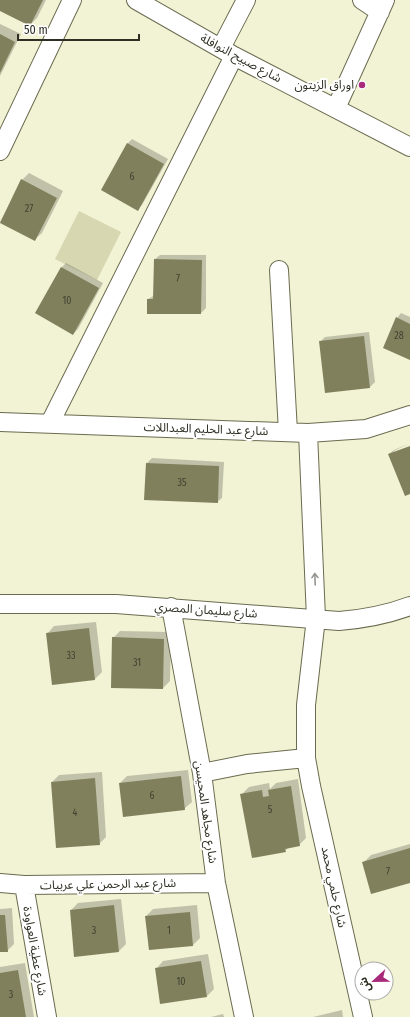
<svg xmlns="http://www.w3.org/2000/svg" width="410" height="1017" font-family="'Fira Sans Condensed','Noto Sans Arabic',sans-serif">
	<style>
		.green { fill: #d7d7b2 }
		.shadow { fill: #0003 }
		.building { fill: #80805d }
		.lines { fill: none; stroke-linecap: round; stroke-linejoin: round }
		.minor-casing { stroke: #6b6b51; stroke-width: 20 }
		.minor { stroke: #fff; stroke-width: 18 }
		.oneway { stroke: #969691 }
		.poi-dot { fill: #a92a7a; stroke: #fff; stroke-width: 1.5 }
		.labels { text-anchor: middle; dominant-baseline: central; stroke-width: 4; stroke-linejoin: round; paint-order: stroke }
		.number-label { font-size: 10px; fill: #424232 }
		.street-label { font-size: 12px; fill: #2e2e23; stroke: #fff }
		.poi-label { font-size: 12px; fill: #2e2e23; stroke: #fff; text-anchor: end }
	</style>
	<rect width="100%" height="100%" fill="#f2f2d4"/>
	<path class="green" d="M79,211L121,232L97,280L55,259Z"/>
	<path class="shadow" d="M0,0H46L37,18L30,25L0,10Z
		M0,24L21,34L0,76Z
		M132,139L168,159L142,205L137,210L127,144Z
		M29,173L63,191L42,233L34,240L0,222L22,180Z
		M160,255H206V308L201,313L148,299L155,295V259Z
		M66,263L103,283L78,329L73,334L62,267Z
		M401,313L410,317V359L397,318Z
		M369,332L375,382L370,387L320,342L325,337Z
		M410,443L394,451V453L410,447V493L389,454L394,450Z
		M152,458L224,462L222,498L217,502L147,463Z
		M96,622L102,672L95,679L47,634L54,626Z
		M120,631L171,632L170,681L163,688L113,638Z
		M188,770L192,802L184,809L120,783L127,776Z
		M102,772L106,837L99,844L57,847L52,782L59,775Z
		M298,779L306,838L299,845L289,847L285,851L242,794L249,787L269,783L270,789L276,783Z
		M410,844V882L364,862L371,855Z
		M121,899L126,944L119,951L71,910L78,903Z
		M197,905L200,938L193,945L149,949L146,916L153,909Z
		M12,908L14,944L7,951H0V909Z
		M208,954L214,989L207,996L156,969L163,961Z
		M25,963L34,1017H0V967Z
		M342,1010L343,1017H313Z
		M223,1014L224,1017H211Z"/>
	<path class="building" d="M0,0H43L30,26L0,11Z
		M0,34L15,42L0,73Z
		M127,143L164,164L138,211L101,190Z
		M21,179L57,198L35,241L0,223Z
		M154,259L202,260L201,314H147V299H153Z
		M61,267L99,288L73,335L35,313Z
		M396,317L410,324V360L383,348Z
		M364,336L370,388L325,393L319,341Z
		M410,446V494L405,496L388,454Z
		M146,463L219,466L218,503L144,500Z
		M89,628L95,680L52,685L46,633Z
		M112,637L164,639L163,689L111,688Z
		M181,776L185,810L123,817L119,783Z
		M95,778L100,845L56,848L51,782Z
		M291,786L300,846L285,849L286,852L252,858L240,794L262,790L263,797L269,796L268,790Z
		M410,848V883L371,894L362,862Z
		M114,905L119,952L74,957L70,910Z
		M190,912L193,946L149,950L145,916Z
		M0,915H5L8,952H0Z
		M201,961L207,997L160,1004L155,968Z
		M18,970L26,1017H0V973Z"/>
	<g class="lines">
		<defs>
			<path id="minor" d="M136,0L234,56L410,147
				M362,0L380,12
				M221,48L246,0
				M336,108L385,0
				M0,151L72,0
				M279,270L288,432
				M0,422L308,433L366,429L410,415
				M50,423L234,56
				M308,433L316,618L306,705V758L311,786L363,1017
				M0,604H116L339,621C364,619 386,615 410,606
				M171,607L202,773L216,883L244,1017
				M202,773L247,764L306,758
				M0,883L24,885L216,883
				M24,885L47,1017"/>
		</defs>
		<use href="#minor" class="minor-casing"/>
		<use href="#minor" class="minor"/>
	</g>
	<defs><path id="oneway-shaft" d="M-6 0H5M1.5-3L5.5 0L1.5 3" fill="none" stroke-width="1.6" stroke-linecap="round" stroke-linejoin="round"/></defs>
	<use class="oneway" href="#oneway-shaft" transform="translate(315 579) rotate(-92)"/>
	<circle class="poi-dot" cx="362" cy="85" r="4"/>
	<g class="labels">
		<g class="number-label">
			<text x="132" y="177">6</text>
			<text x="29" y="209">27</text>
			<text x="178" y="279">7</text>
			<text x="67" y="301">10</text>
			<text x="399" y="336">28</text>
			<text x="182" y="483">35</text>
			<text x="71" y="656">33</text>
			<text x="137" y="663">31</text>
			<text x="152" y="796">6</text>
			<text x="270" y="810">5</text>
			<text x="75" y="813">4</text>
			<text x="388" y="872">7</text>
			<text x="94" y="931">3</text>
			<text x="169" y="931">1</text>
			<text x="181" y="982">10</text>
			<text x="11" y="995">3</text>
		</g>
		<g class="street-label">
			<text transform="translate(241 58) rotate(28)">شارع صبيح النوافلة</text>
			<text transform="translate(206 429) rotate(2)">شارع عبد الحليم العبداللات</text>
			<text transform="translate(206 610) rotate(4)">شارع سليمان المصري</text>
			<text transform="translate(206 812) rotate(82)">شارع مجاهد المحيسن</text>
			<text transform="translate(108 884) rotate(-1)">شارع عبد الرحمن علي عربيات</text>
			<text transform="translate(334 887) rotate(78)">شارع حلمي محمد</text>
			<text transform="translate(35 951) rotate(80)">شارع عطية العواودة</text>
		</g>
		<g class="poi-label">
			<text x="354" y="85">اوراق الزيتون</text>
		</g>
	</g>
	<g transform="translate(374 981) rotate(248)"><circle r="19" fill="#ffffff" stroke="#ababa7"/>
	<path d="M0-3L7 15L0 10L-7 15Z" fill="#a92a7a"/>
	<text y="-6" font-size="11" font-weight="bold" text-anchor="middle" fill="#2e2e23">ش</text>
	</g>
	<path d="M18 34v6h121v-6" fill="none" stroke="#2e2e23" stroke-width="2"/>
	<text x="24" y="34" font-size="12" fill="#2e2e23" stroke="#ffffff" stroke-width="3" paint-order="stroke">50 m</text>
</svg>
